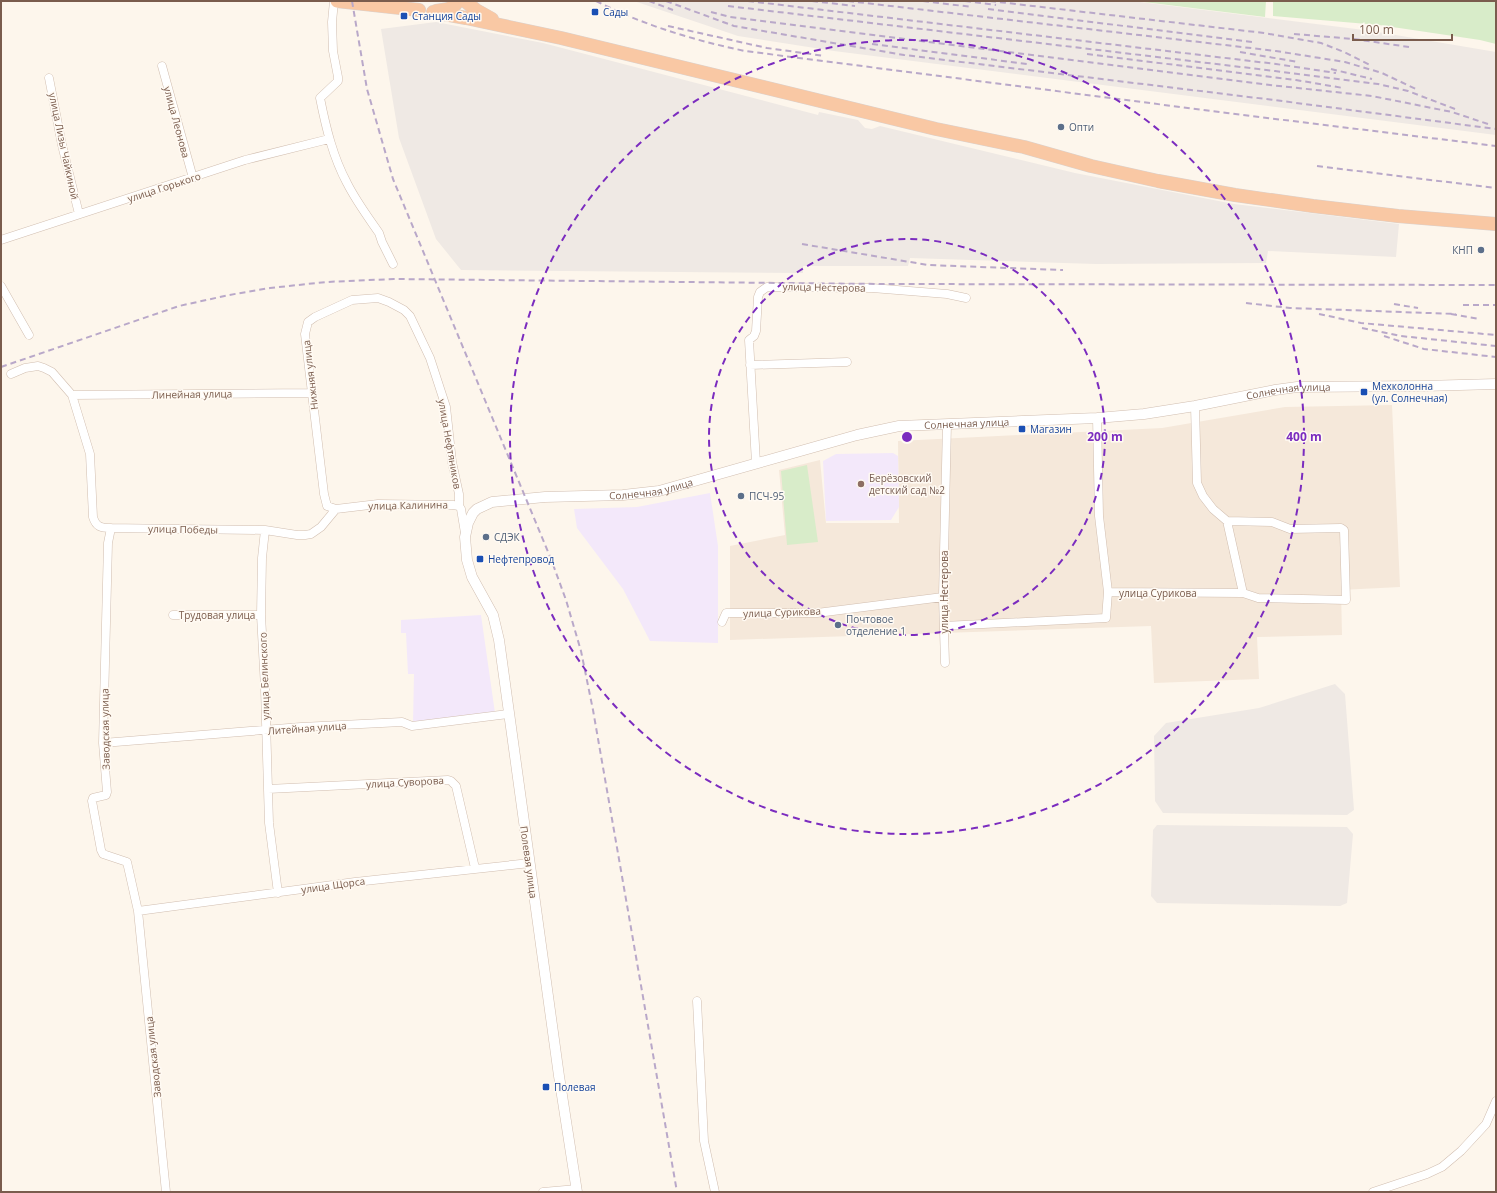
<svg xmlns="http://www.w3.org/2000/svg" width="1497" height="1193" font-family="'Open Sans',sans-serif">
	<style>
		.residential { fill: #f5e8da }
		.industrial { fill: #efe9e4 }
		.education { fill: #f3e8fa }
		.green { fill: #d8ecc9 }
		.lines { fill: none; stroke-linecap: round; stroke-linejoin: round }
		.minor-casing { stroke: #d1beb0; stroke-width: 9 }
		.tertiary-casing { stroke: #d1beb0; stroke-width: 11 }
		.trunk-casing { stroke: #dad1cd; stroke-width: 14 }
		.minor { stroke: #fff; stroke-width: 8 }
		.tertiary { stroke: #fff; stroke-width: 10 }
		.trunk { stroke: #f9c8a4; stroke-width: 13 }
		.rail { stroke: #b9a8c9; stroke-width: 2; stroke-dasharray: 6 4; stroke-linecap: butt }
		.ring { fill: none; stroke: #7b2cbf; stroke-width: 2; stroke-dasharray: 7 5 }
		.transit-dot { fill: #1a4fb4; stroke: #fffaf3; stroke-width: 1.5 }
		.service-dot { fill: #5c6f8a; stroke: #fffaf3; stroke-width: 1.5 }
		.education-dot { fill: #8d6e63; stroke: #fffaf3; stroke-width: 1.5 }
		.labels { text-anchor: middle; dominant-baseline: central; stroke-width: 3; stroke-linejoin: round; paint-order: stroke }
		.transit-label { font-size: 10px; fill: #164399; stroke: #fffaf3; text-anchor: start }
		.street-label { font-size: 10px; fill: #7a5c4d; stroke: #fffaf3 }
		.service-label { font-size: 10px; fill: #4e5e75; stroke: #fffaf3; text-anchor: start }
		.education-label { font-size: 10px; fill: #785e54; stroke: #fffaf3; text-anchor: start }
		.centre { fill: #7b2cbf; stroke: #fffaf3; stroke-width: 2 }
		.ring-label { font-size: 12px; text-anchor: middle; font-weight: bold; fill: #7b2cbf; stroke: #fffaf3; stroke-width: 3; stroke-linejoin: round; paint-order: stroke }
	</style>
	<rect width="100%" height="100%" fill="#fdf6ec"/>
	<path class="residential" d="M1392,405L1400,587L1341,590L1342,635L1257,637L1259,679L1154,683L1151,626L730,640V546L785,535L779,470L820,460L826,523H899L898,441L1162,428L1285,407Z"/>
	<path class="industrial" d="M634,1H1132L1372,31L1496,52V135L834,51L738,36Z
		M436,22L543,43L818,115L819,112L858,120L865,128L872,129L880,126L1075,173L1234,204L1399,224L1396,257L1268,251L1266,263L1096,264L910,258L908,266H803V273L461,270L436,239L399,138L381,29Z
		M1335,684L1345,694L1354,810L1347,815L1163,813L1155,801L1154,736L1166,723L1259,708Z
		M1157,825L1347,827L1353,834L1347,903L1340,906L1157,903L1151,896L1153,830Z"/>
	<path class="education" d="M893,453L898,456L899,507L891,520L826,521L823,461L836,454Z
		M710,493L718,546V643L650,641L623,589L577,528L574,509L637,507Z
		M481,615L495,713L413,723L414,674H408L406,633H401V620Z"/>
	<path class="green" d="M1136,1H1266L1265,17Z
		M1273,1H1496V44L1480,40L1379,25L1273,16Z
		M807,465L818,542L787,545L781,471Z"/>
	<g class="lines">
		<defs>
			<path id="minor" d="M334,1L332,22L333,51L338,77V81L320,98C326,128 333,157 347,183C356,201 368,217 379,233L382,242L393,264
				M162,66L193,178
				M49,78L62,145L79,214
				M1,240L245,160L329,139
				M1,286L29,335
				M750,365L847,362
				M11,374L25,368L38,366L44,368L52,372L72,395L90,454L93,517C96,527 101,528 111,528L108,543L103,743L107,792L106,795L93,798L92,801L101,850L103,854L127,862L138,911L166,1192
				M72,395L312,393
				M1195,406L1197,483L1203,496L1213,509L1227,521L1243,593
				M1097,418L1099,516L1108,592
				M756,463L749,340L754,336L756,331L758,297L760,292L767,287L872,288L947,294L966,298
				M336,509L327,506L324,494L305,334L308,322L315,317L352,300L378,298L389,302L404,310L410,316L430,358L446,407L452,462L459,494V506
				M107,528L265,530L297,535H305L311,534L321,527L336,509L378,504L453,505L459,506L461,509L465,533
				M265,530L262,558L261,615L265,688L269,823L278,893
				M173,615H261
				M722,622L726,613H817L943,597
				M944,626L1106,618L1108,592L1243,593L1258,598L1346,600L1344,530L1341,528L1290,529L1272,522L1227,521
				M945,663L943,597L947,424
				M103,743L301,727L402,722L412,726L508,714
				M268,789L448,780L451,781L456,786L475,868
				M138,911L355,882L530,863
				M697,1001L704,1141L715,1192
				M543,1192L577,1189
				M1373,1192L1427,1174L1442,1167L1461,1151L1486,1124L1496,1101"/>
			<g id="tertiary">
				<path id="s1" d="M577,1192L559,1076L499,640L493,615L472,577L467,560L465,537L468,523L473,513L477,509L492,502L545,497L623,495L659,491L857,435L899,426L1097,418L1144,414L1195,406L1275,390L1297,387L1423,386L1496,384"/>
			</g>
			<path id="trunk" d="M337,1L419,10
				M465,1L476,10L492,19
				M436,11L449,9L456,4V1
				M433,12L466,18L561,38L936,129L1024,147L1091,166L1158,181L1235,195L1313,206L1398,216L1496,224"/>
		</defs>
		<use href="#minor" class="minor-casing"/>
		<use href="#tertiary" class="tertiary-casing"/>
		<use href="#trunk" class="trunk-casing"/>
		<use href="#minor" class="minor"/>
		<use href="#tertiary" class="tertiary"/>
		<use href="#trunk" class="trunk"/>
		<path class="rail" d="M352,1L367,89L393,179L551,559L566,600L581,651L593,710L677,1192
			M596,1C643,25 693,40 745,51L1227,113L1496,146
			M649,1L673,10
			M666,1L734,26L904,55L1274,100L1496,129
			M748,1L1276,64L1336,73
			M812,1L855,6
			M848,1L1276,51L1345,62L1382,73L1416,89
			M923,1L972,7
			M965,1L996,5
			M990,1L1264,33L1321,43L1344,52L1370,65
			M728,6L1275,71L1378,84L1408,91L1455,109
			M988,9L1252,42
			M711,12L730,17L1270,85L1372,96L1452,112L1488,124
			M668,26L767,48L825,56
			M1294,34L1354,39L1409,47
			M872,44L1027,64
			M1240,52L1298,62
			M1087,54L1296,80L1343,88
			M1331,69L1372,79
			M1317,166L1496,188
			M802,244L928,265L1063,270
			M1246,303L1290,308L1456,314
			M1394,304L1418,308
			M1463,305H1496
			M1319,314L1361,323L1496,335
			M1451,314L1480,319
			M1362,328L1401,336L1496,346
			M1384,336L1424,349L1496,357
			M1,367L179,306L229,295L270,288L326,282L394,279L881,284L1496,285"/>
	</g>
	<g class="ring">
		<circle cx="907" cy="437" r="198"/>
		<circle cx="907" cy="437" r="397"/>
	</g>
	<g class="transit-dot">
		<rect x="591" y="8" width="8" height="8" rx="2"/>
		<rect x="400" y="12" width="8" height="8" rx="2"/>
		<rect x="1360" y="388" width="8" height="8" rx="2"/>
		<rect x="1018" y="425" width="8" height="8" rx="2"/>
		<rect x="476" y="555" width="8" height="8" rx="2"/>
		<rect x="542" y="1083" width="8" height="8" rx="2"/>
	</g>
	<g class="service-dot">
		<circle cx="1061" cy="127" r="4"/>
		<circle cx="1481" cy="250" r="4"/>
		<circle cx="741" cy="496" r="4"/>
		<circle cx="486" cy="537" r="4"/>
		<circle cx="838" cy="625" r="4"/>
	</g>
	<circle class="education-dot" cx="861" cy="484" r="4"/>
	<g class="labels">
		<g class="transit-label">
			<text x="603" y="12">Сады</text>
			<text x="412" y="16">Станция Сады</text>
			<text x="1372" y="386">Мехколонна<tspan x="1372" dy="12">(ул. Солнечная)</tspan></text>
			<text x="1030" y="429">Магазин</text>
			<text x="488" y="559">Нефтепровод</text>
			<text x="554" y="1087">Полевая</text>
		</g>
		<g class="street-label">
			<text transform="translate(177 122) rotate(75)">улица Леонова</text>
			<text transform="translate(64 146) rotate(78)">улица Лизы Чайкиной</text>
			<text transform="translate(164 187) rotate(-18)">улица Горького</text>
			<text transform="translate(824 287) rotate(1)">улица Нестерова</text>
			<text transform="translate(310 375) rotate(-97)">Нижняя улица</text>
			<text stroke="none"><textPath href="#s1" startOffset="1523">Солнечная улица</textPath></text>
			<text transform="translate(192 394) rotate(-1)">Линейная улица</text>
			<text stroke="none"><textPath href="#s1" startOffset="1199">Солнечная улица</textPath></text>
			<text transform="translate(450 444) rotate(80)">улица Нефтяников</text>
			<text stroke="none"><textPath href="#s1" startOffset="875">Солнечная улица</textPath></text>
			<text transform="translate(408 505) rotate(-1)">улица Калинина</text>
			<text transform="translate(183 529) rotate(1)">улица Победы</text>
			<text transform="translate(944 592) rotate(-90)">улица Нестерова</text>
			<text x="1158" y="593">улица Сурикова</text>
			<text transform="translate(782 612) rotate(-2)">улица Сурикова</text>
			<text x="217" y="615">Трудовая улица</text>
			<text transform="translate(264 676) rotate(-92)">улица Белинского</text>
			<text transform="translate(307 728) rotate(-4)">Литейная улица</text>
			<text transform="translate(105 729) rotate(-91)">Заводская улица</text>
			<text transform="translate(405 782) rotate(-3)">улица Суворова</text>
			<text transform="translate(529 862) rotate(82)">Полевая улица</text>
			<text transform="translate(333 885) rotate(-8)">улица Щорса</text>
			<text transform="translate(153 1057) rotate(-96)">Заводская улица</text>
		</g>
		<g class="service-label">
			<text x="1069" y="127">Опти</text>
			<text x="1473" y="250" text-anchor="end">КНП</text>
			<text x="749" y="496">ПСЧ-95</text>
			<text x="494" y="537">СДЭК</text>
			<text x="846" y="619">Почтовое<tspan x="846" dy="12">отделение 1</tspan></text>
		</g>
		<g class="education-label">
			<text x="869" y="478">Берёзовский<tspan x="869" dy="12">детский сад №2</tspan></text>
		</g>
	</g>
	<circle cx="907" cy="437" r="6" class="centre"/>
	<g class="ring-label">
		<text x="1105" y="441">200 m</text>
		<text x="1304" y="441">400 m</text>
	</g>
	<rect width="1497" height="1193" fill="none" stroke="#7a5c4d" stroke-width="4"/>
	<path d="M1353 34v6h99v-6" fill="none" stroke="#7a5c4d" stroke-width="2"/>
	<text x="1359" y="34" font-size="12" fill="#7a5c4d" stroke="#fffaf3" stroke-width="3" paint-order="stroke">100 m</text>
</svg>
